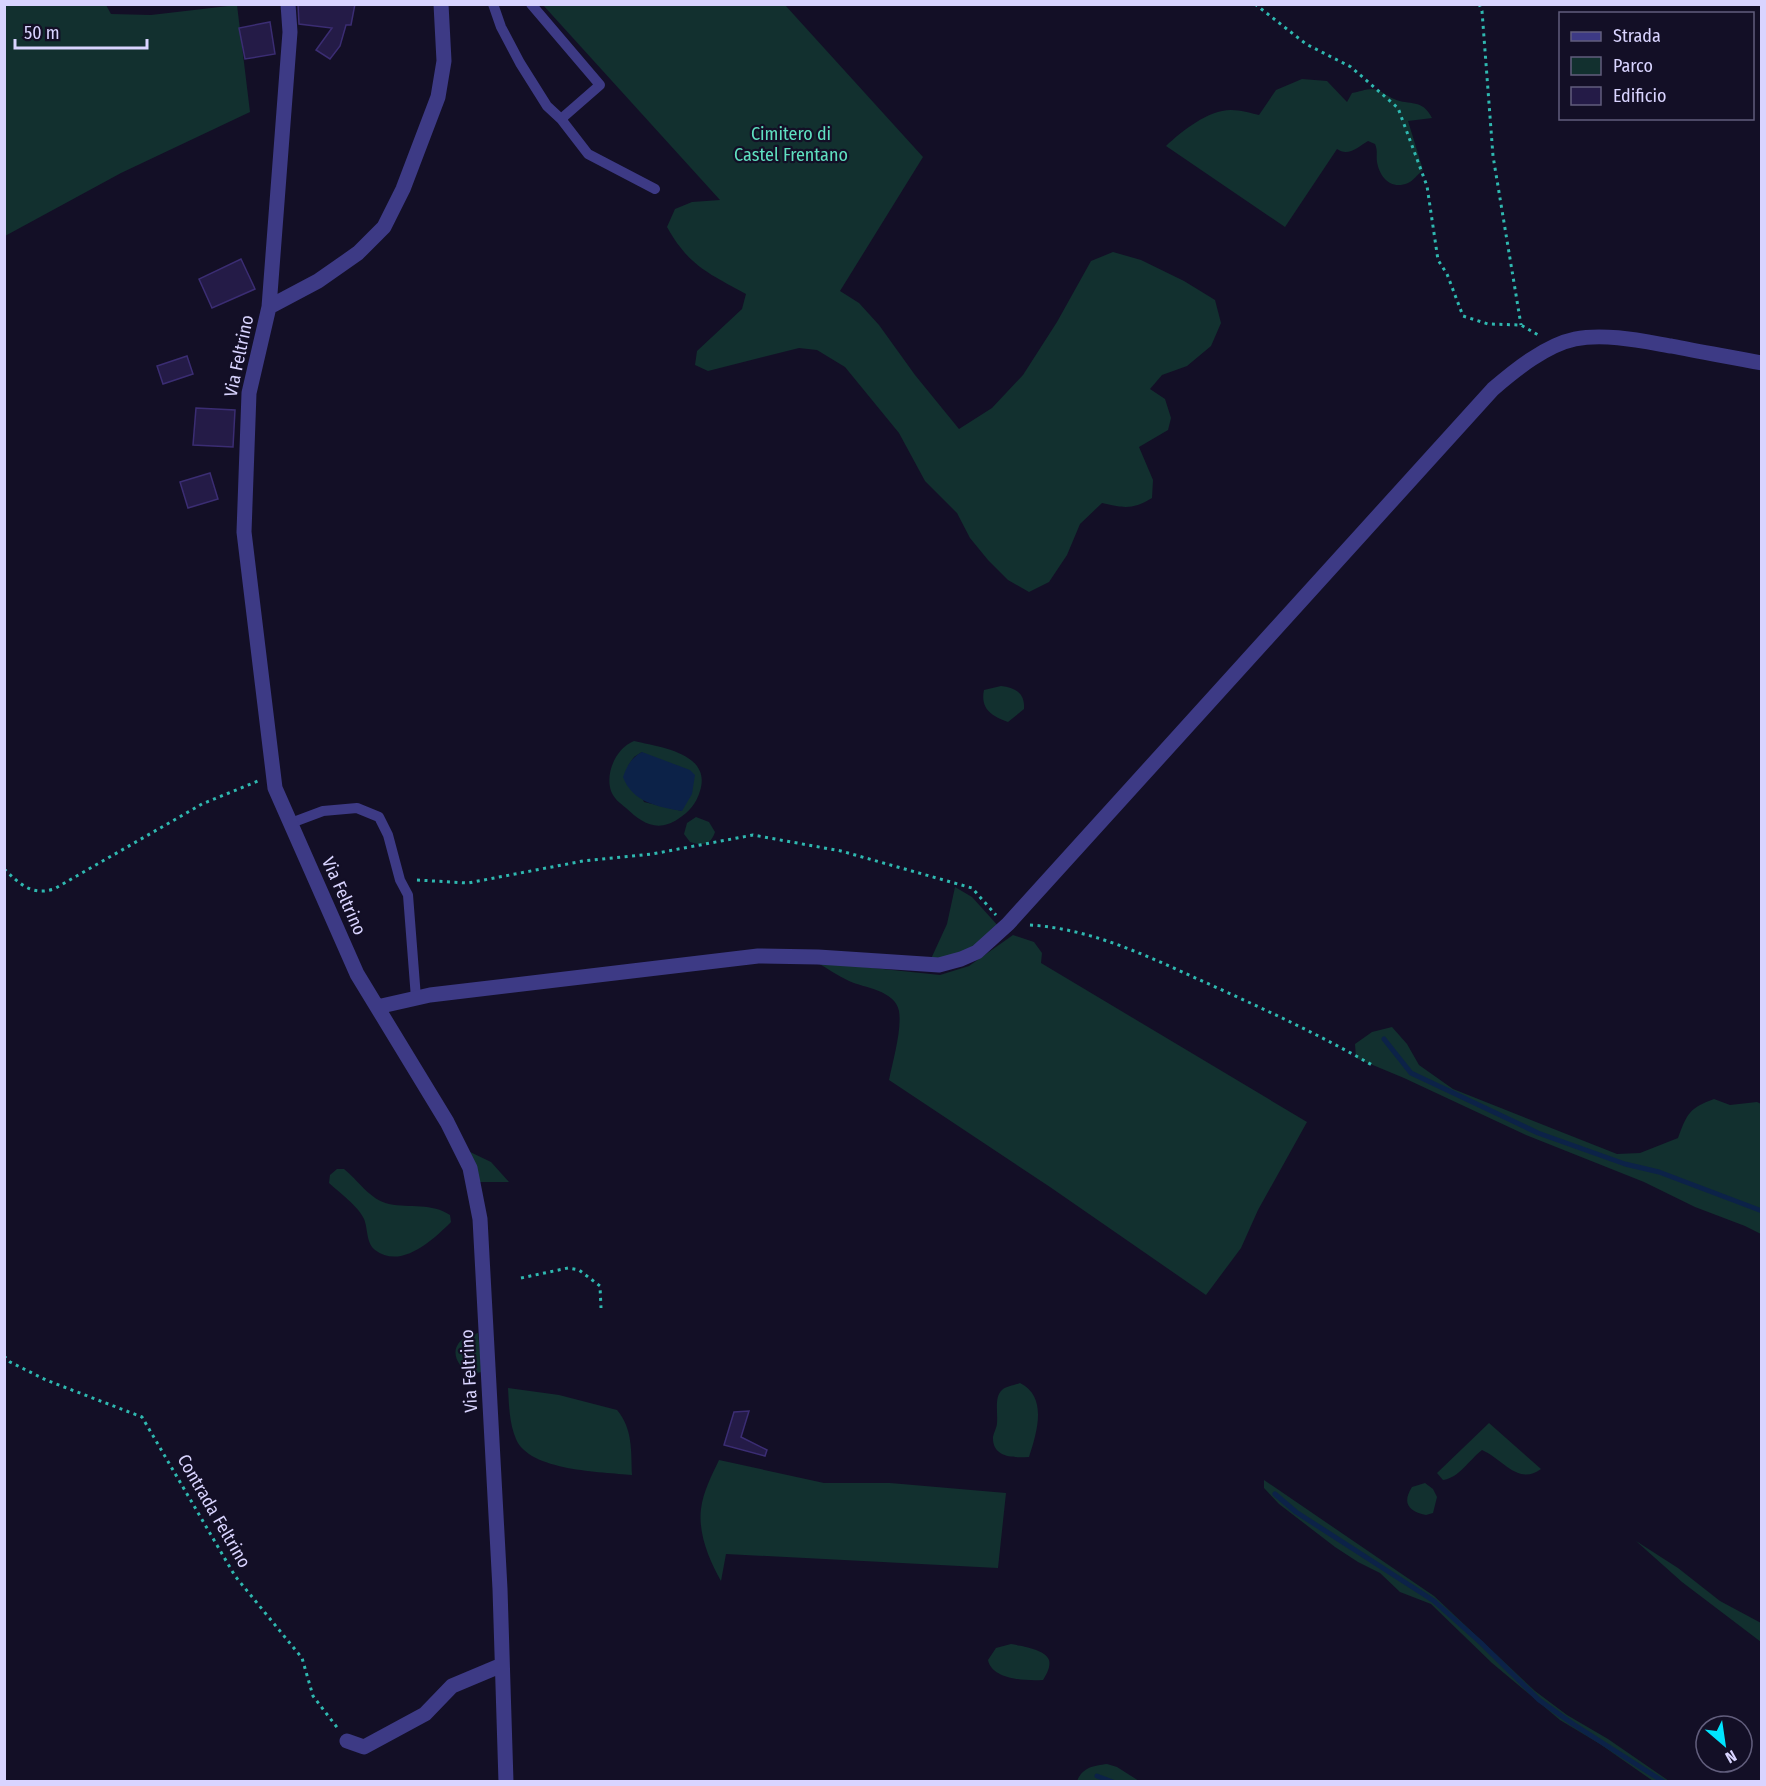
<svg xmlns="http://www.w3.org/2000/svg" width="1766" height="1786" font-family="'Fira Sans Condensed',sans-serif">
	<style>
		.green { fill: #12302f; fill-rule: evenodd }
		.water { fill: #0c2248 }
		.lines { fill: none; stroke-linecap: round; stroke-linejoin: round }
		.stream { stroke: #0c2248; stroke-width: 5 }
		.building { fill: #241b47; stroke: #3b2d73; stroke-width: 1.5 }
		.path { stroke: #2fb8b0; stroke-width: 3; stroke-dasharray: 3 4.5; stroke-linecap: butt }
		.lane { stroke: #3d3a85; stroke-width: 10 }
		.street { stroke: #3d3a85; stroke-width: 15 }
		.labels { text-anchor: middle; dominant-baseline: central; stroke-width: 4.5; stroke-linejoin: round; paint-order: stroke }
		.park-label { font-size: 18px; fill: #5fe0c0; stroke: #130f26 }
		.street-label { font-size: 18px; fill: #d9d4ff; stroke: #130f26 }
	</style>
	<rect width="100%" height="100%" fill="#130f26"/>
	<path class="green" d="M5,5H106L111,14L151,15L237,5L250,112L121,173L5,236Z
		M543,5H785L923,157L840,291L859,303L879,325L915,375L959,429L992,408L1023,375L1057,322L1091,261L1113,252L1141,260L1184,281L1215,300L1221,323L1211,346L1187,366L1162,375L1150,389L1165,399L1171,418L1168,430L1139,447L1153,480L1152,498C1132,510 1124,508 1102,503L1080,524L1067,555L1049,582L1029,592L1008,580L988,560L970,538L957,513L925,481L899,433L845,367L817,350L799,348L708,371L695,365L697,351L742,309L746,294C708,273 689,266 667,227L675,209L692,202L720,200Z
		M1302,79L1327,81L1347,102L1352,93C1359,92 1365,89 1372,89C1382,90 1386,96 1394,99C1410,106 1422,98 1432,118L1408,121L1423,170C1418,174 1413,181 1408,183C1391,190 1380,178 1377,162C1376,155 1378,151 1375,144L1368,141C1358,147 1348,157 1337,149L1285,227L1166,146C1182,131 1208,110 1231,110C1240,110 1251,113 1259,115L1276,90Z
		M1001,686C1016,688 1025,693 1024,709L1008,722C992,716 980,709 984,690Z
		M634,741C659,747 712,753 700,791C696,804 689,812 678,819C657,833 642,823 626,808C620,803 614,799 611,791C605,773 616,748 634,741ZM642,752L682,811L644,802L628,766L634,757Z
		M696,817L709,822L715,832C711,845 702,846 690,842L684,834L687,823Z
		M955,887L972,897L1000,928L967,954L930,961L947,924Z
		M1013,935L1034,942L1042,953L1041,963L1307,1122L1258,1210L1241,1248L1206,1295L1050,1187L889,1080C893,1060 902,1030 899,1011C895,990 864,988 849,981C838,976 827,968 816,962L940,975L969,966Z
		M1392,1027L1407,1044L1419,1065L1453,1089L1617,1154L1640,1153L1678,1138C1687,1114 1689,1108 1714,1099L1730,1105L1757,1102L1761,1104V1234L1745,1226L1695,1207L1644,1182L1526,1135L1404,1078L1356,1058L1355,1044L1372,1032Z
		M468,1151L491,1162L509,1182H477Z
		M337,1169H344C358,1180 370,1200 389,1204C410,1208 432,1203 450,1215L451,1222C433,1240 401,1270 375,1250C366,1243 368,1228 364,1219C359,1207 339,1192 329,1183L330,1175Z
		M478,1333L482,1372L471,1374C457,1366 448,1350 464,1338C468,1336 474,1334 478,1333Z
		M1020,1383C1048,1397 1037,1432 1029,1457C1014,1458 992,1458 993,1437C994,1432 997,1427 997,1423C998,1413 994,1397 1002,1390C1006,1386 1015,1385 1020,1383Z
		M508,1388L559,1395L617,1410C633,1429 631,1451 632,1475C602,1472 529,1471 516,1439C509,1423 509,1404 508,1388Z
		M1489,1423L1541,1469C1518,1486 1503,1459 1482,1450C1469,1460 1459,1478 1443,1480L1437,1473Z
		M719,1460L824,1483H890L1006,1493L998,1568L726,1554L721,1581C709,1560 698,1533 701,1509C703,1492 712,1475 719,1460Z
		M1264,1480L1434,1596L1535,1691L1567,1715L1608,1739L1669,1781H1653L1600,1744L1560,1720L1492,1663L1431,1604L1400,1592L1380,1573L1358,1562L1335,1547L1279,1504L1264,1488Z
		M1425,1483L1433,1489L1437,1497L1433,1513L1426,1515C1408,1511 1402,1503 1412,1487Z
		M1636,1541L1678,1568L1720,1601L1761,1623V1642L1682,1582Z
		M1011,1644C1021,1646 1045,1649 1049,1660C1051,1667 1046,1675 1043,1680C1027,1681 992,1680 988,1660L996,1648Z
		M1107,1764L1117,1767L1139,1781H1077C1083,1767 1093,1766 1107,1764Z"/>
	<path class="water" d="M642,752L690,770L695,775L692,794L682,811C658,807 632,802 623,777C627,766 631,758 642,752Z"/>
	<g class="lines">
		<path class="stream" d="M1384,1039L1411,1073L1538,1133L1625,1164L1659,1172L1762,1211
			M1275,1494L1296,1512L1434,1601L1481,1643L1539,1700L1573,1724L1664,1782
			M1097,1776L1113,1782"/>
	</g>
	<path class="building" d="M298,4H355L351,25H346L340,46L330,59L316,50L332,28L299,24Z
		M270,22L275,54L245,59L239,28Z
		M241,259L255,289L212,308L199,279Z
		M187,356L193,374L163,384L157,366Z
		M196,408L235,410L233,447L193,445Z
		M210,473L218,499L188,508L180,482Z
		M749,1411L741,1437L767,1450L765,1456L724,1445L734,1412Z"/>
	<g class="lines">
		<path class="path" d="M1255,4L1306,44L1351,67L1398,108L1427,186L1438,260L1447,274L1463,316L1488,324L1521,325L1540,336
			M1479,4L1482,11L1493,156L1521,325
			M4,869C20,884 31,896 54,889L202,804L258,781
			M417,880L468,883L583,861L652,854L753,835L841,851L972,888L996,915
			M1030,925C1095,929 1153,959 1211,985C1266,1010 1320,1035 1372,1065
			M521,1278L568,1268L579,1270L600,1286L601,1308
			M4,1356L10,1362L46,1380L142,1417L235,1576L302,1658L313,1696L339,1730"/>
		<path class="lane" d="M493,4L501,27L520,63L547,106L561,119L588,154L655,189
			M531,4L600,85L561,119
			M291,823L323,811L357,808L379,817L388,835L400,880L408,895L416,998"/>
		<path class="street" d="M288,4L290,32L269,307L249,393L244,532L275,788L357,974L447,1122L470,1168L480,1219L500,1589L506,1782
			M269,307L318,281L358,253L384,227L403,189L438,97L444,61L441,4
			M377,1007L430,995L758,956L818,957L939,965L961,959L977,952L1008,924L1493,389C1515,370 1546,345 1575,339C1605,333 1642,341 1671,346C1701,352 1731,357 1762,363
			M347,1741L364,1747L425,1714L452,1686L502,1665"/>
	</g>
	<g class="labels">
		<g class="park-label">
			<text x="791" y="134">Cimitero di<tspan x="791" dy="21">Castel Frentano</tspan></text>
		</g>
		<g class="street-label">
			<text transform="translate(239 356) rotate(-78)">Via Feltrino</text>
			<text transform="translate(344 896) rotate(66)">Via Feltrino</text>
			<text transform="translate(469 1371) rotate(-93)">Via Feltrino</text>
			<text transform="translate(214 1511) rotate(60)">Contrada Feltrino</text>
		</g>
	</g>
	<rect width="1766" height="1786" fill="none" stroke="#d9d4ff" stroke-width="12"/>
	<rect x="1559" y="12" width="195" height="108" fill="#130f26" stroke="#625e7d" stroke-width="1.5"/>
	<rect x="1571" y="32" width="30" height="9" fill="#3d3a85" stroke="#625e7d" stroke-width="1.5"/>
	<text x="1613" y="42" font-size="18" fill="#d9d4ff">Strada</text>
	<rect x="1571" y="57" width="30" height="18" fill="#12302f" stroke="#625e7d" stroke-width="1.5"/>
	<text x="1613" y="72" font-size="18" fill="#d9d4ff">Parco</text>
	<rect x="1571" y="87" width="30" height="18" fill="#241b47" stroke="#625e7d" stroke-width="1.5"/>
	<text x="1613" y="102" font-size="18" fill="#d9d4ff">Edificio</text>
	<g transform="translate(1724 1744) rotate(151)"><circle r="28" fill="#130f26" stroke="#625e7d" stroke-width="1.5"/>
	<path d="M0-4.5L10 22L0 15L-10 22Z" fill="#00e5ff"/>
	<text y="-9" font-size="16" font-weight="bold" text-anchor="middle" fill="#d9d4ff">N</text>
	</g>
	<path d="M15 39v9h132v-9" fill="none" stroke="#d9d4ff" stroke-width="3"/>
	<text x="24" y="39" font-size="18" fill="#d9d4ff" stroke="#130f26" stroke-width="4.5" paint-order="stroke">50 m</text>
</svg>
